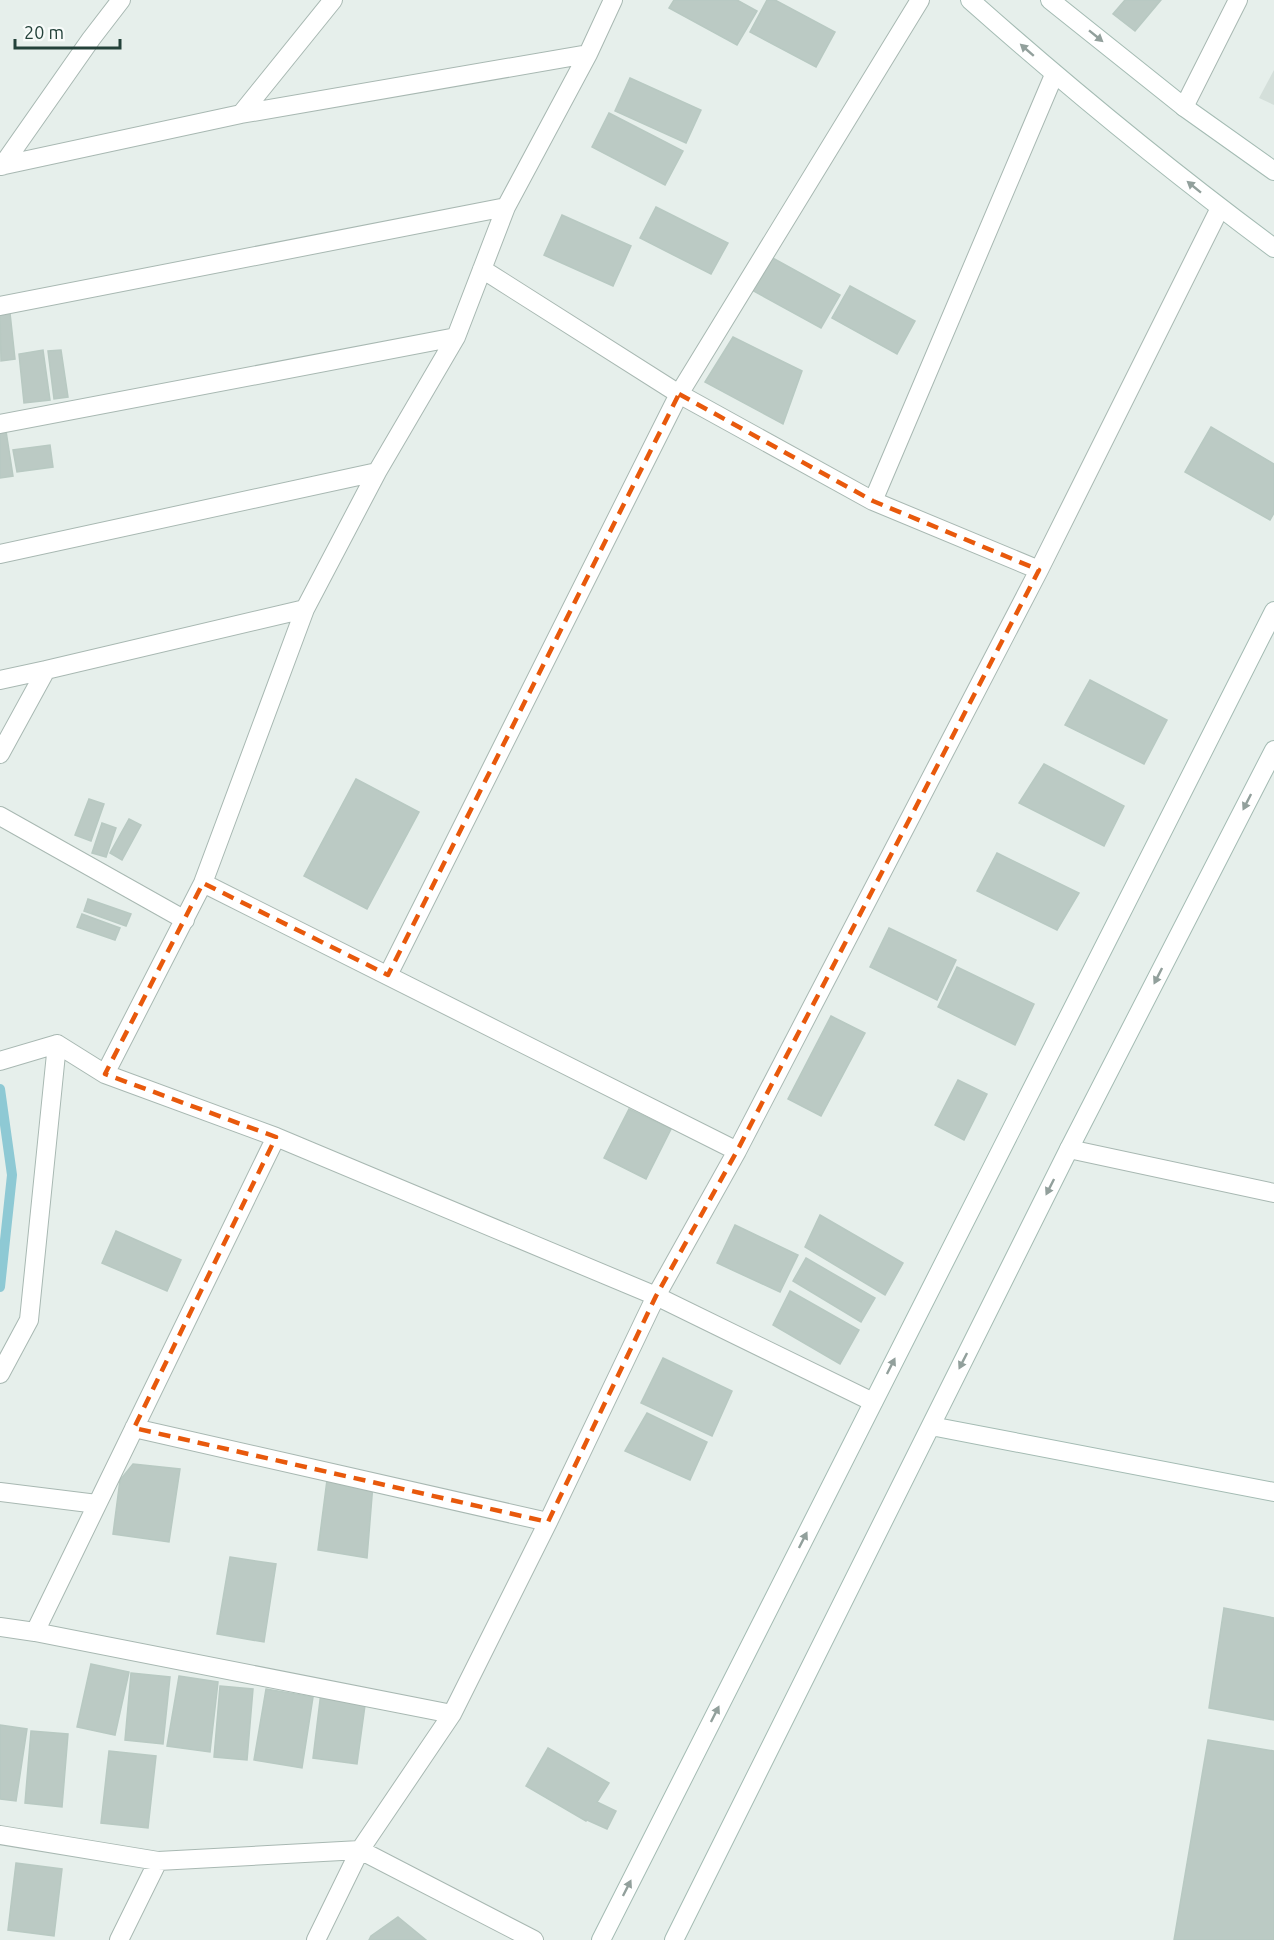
<svg xmlns="http://www.w3.org/2000/svg" width="1274" height="1940" font-family="Ubuntu,sans-serif">
	<style>
		.built { fill: #d4dfda }
		.lines { fill: none; stroke-linecap: round; stroke-linejoin: round }
		.stream { stroke: #8ec9d4; stroke-width: 10 }
		.building { fill: #bbcac4; stroke: #b8c9c2; stroke-width: 1.5 }
		.street-casing { stroke: #a8b8b2; stroke-width: 20 }
		.secondary-casing { stroke: #a4bbb3; stroke-width: 20 }
		.street { stroke: #fff; stroke-width: 18 }
		.secondary { stroke: #fff; stroke-width: 18 }
		.oneway { fill: #92a09c }
		.marked { fill: none; stroke: #e8590c; stroke-width: 4.5; stroke-dasharray: 12 8; stroke-linejoin: round }
	</style>
	<rect width="100%" height="100%" fill="#e6efeb"/>
	<path class="built" d="M1274,70V105L1259,98Z"/>
	<g class="lines">
		<path class="stream" d="M0,1089L12,1175L0,1287"/>
	</g>
	<path class="building" d="M674,0H737L757,11L737,45L669,8Z
		M767,0H775L835,32L816,67L750,32Z
		M1125,0H1161L1135,31L1113,14Z
		M630,78L701,110L686,143L615,111Z
		M609,113L683,151L665,185L592,147Z
		M656,207L728,243L711,274L640,238Z
		M562,215L631,246L613,286L544,255Z
		M769,256L840,295L821,328L750,289Z
		M850,286L915,321L897,354L832,318Z
		M10,313L15,359L1,361L0,314Z
		M733,337L802,371L783,424L705,382Z
		M43,350L50,400L24,403L19,354Z
		M61,350L68,397L54,399L48,351Z
		M1211,427L1274,464V513L1270,520L1185,472Z
		M6,431L13,476L0,478V432Z
		M50,445L53,467L17,472L13,450Z
		M1090,680L1167,720L1144,764L1065,725Z
		M1044,764L1124,806L1104,846L1019,803Z
		M356,779L419,812L367,909L304,876Z
		M89,799L104,804L91,841L75,835Z
		M129,819L141,825L122,860L110,853Z
		M102,823L116,828L106,857L92,853Z
		M997,853L1079,893L1057,930L977,891Z
		M88,899L131,914L126,926L84,911Z
		M82,914L120,928L115,940L77,927Z
		M889,928L956,960L937,1000L870,967Z
		M957,967L1034,1004L1015,1045L938,1007Z
		M831,1016L865,1033L821,1116L788,1099Z
		M958,1080L987,1094L964,1140L935,1125Z
		M629,1109L671,1129L646,1179L604,1158Z
		M820,1215L903,1263L885,1295L805,1247Z
		M735,1225L798,1255L780,1292L717,1263Z
		M116,1231L181,1260L167,1291L102,1263Z
		M806,1258L875,1298L861,1322L793,1281Z
		M790,1291L859,1330L840,1364L773,1325Z
		M663,1358L732,1391L712,1436L641,1403Z
		M647,1413L707,1442L690,1480L625,1451Z
		M133,1464L180,1469L169,1542L113,1534L120,1480Z
		M327,1480L373,1484L367,1558L318,1550Z
		M230,1557L276,1564L264,1642L217,1634Z
		M1224,1608L1274,1618V1720L1209,1708Z
		M91,1664L129,1672L115,1735L77,1727Z
		M131,1673L170,1677L163,1744L125,1740Z
		M179,1676L218,1682L210,1752L167,1746Z
		M220,1686L253,1689L247,1760L214,1757Z
		M266,1689L313,1697L302,1768L254,1760Z
		M321,1692L366,1698L357,1764L313,1758Z
		M0,1725L27,1729L16,1801L0,1799Z
		M31,1731L68,1734L62,1807L25,1803Z
		M1208,1740L1274,1751V1940H1174Z
		M548,1748L609,1783L597,1802L616,1811L607,1829L587,1820L586,1821L526,1786Z
		M109,1751L156,1756L148,1828L101,1823Z
		M16,1863L62,1869L54,1936L8,1930Z
		M398,1917L426,1940H369L371,1936Z"/>
	<g class="lines">
		<defs>
			<path id="street" d="M1184,107L1238,0
				M241,114L333,0
				M0,164L2,166L91,39L121,0
				M0,166L241,114L588,54
				M482,269L679,394L873,501L1039,570
				M0,306L506,207
				M0,424L456,337
				M873,501L1054,75
				M0,554L377,472
				M0,680L46,670
				M0,754L46,670L305,609
				M0,816L185,920
				M203,883L737,1151
				M388,975L679,394L920,0
				M0,1061L57,1044L105,1074L276,1137L656,1296L873,1402
				M105,1074L203,883L305,609L377,472L456,337L506,207L588,54L613,0
				M1069,1149L1274,1193
				M0,1374L29,1320L57,1044
				M134,1428L548,1522
				M0,1492L97,1504
				M0,1627L35,1632L452,1714
				M35,1632L276,1137
				M0,1835L158,1861L360,1850L534,1940
				M119,1940L158,1861
				M316,1940L360,1850L452,1714L548,1522L656,1296L737,1151L1039,570L1220,208"/>
			<path id="secondary" d="M970,0C1068,87 1169,170 1274,248
				M1050,0L1184,107L1274,171
				M931,1426L1274,1492
				M601,1940L1274,611
				M674,1940L1069,1149L1274,750"/>
		</defs>
		<use href="#street" class="street-casing"/>
		<use href="#secondary" class="secondary-casing"/>
		<use href="#street" class="street"/>
		<use href="#secondary" class="secondary"/>
	</g>
	<defs><path id="oneway-solid" d="M-6-.8H1V-3.2L6.5 0L1 3.2V.8H-6Z" transform="scale(1.5)"/></defs>
	<g class="oneway">
		<use href="#oneway-solid" transform="translate(1096 36) rotate(39)"/>
		<use href="#oneway-solid" transform="translate(1027 50) rotate(-139)"/>
		<use href="#oneway-solid" transform="translate(1194 187) rotate(-141)"/>
		<use href="#oneway-solid" transform="translate(1247 802) rotate(117)"/>
		<use href="#oneway-solid" transform="translate(1158 976) rotate(117)"/>
		<use href="#oneway-solid" transform="translate(1050 1187) rotate(117)"/>
		<use href="#oneway-solid" transform="translate(963 1361) rotate(117)"/>
		<use href="#oneway-solid" transform="translate(891 1366) rotate(-63)"/>
		<use href="#oneway-solid" transform="translate(803 1540) rotate(-63)"/>
		<use href="#oneway-solid" transform="translate(715 1714) rotate(-63)"/>
		<use href="#oneway-solid" transform="translate(627 1888) rotate(-63)"/>
	</g>
	<path class="marked" d="M679,394L873,501L1039,570L737,1151L656,1296L548,1522L134,1428L276,1137L105,1074L203,883L388,975Z"/>
	<path d="M15 39v9h105v-9" fill="none" stroke="#24423a" stroke-width="3"/>
	<text x="24" y="39" font-size="18" fill="#24423a" stroke="#f7fbf9" stroke-width="4.5" paint-order="stroke">20 m</text>
</svg>
